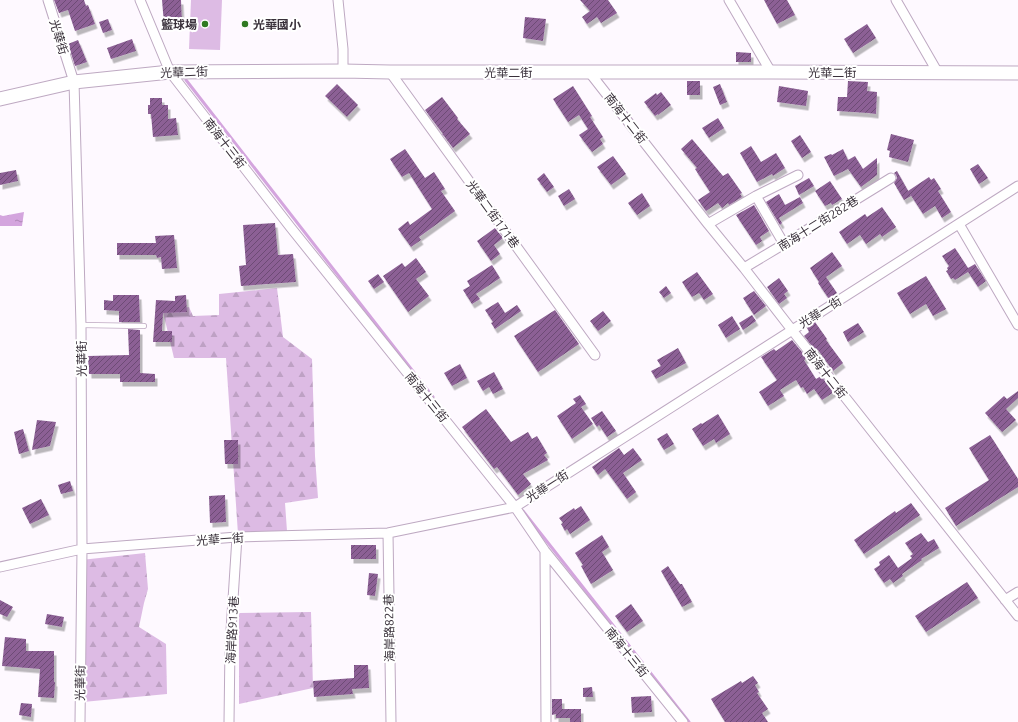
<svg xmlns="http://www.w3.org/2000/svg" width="1018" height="722" font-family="Ubuntu,'Noto Sans TC',sans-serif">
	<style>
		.green { fill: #ddbbe4 }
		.forest { fill: url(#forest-firs) }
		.water { fill: url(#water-ripples) }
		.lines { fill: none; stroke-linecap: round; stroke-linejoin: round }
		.stream { stroke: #d4a5de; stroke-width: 3 }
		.building { fill: url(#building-hatch); filter: url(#shadow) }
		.lane-casing { stroke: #bea9c2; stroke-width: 6 }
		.street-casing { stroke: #bea9c2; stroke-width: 11 }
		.secondary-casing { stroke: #bea9c2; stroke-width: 15 }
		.lane { stroke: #fff; stroke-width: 4.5 }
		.street { stroke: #fff; stroke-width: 9 }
		.secondary { stroke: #fff; stroke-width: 13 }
		.poi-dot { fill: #2f7a21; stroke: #fff; stroke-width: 1.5 }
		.labels { text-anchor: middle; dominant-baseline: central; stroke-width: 4; stroke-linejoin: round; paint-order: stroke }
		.poi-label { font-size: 12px; font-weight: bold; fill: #39303a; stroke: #fff; text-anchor: end }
		.street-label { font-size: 12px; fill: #39303a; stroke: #fff }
	</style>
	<defs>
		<pattern id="forest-firs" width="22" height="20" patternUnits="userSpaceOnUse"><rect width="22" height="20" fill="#ddbbe4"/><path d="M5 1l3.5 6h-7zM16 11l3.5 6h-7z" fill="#bea1c4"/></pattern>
		<pattern id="water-ripples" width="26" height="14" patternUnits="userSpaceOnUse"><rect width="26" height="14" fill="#d4a5de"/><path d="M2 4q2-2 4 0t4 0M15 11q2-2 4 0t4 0" fill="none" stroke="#ad87b5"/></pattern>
		<pattern id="building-hatch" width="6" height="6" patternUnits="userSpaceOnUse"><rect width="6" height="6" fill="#8c6195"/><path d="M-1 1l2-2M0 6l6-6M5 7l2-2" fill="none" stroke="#6d4c74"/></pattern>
		<filter id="shadow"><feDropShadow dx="2.5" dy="4.5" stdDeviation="0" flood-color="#0004"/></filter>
	</defs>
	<rect width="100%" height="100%" fill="#fef9ff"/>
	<path class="green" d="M191,0H222L220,50L189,49Z"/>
	<path class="forest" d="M277,288L283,337L312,359L315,456L318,498L285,503L287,531L238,534L226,358H174L163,312L189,307L193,316L219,315V294Z
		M145,553L148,589L144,603L139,627L166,644L167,694L83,702L81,560Z
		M311,612L313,688L239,704V613Z"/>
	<path class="water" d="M24,212L22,226H0V215L3,216Z"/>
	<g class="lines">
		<path class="stream" d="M186,80L433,397
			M523,511L689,722"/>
	</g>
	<path class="building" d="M54,0H84L86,6L88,5L95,24L75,31L68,10L59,13Z
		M162,0H181L182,23L164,24Z
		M580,0H608L617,13L601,23L597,17L587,24L582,17L590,11Z
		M764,0H787L795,15L777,24Z
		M525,17L546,19L543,41L523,38Z
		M108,19L112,30L103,33L99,22Z
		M867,24L876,38L853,53L844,39Z
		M132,39L136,51L111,59L107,48Z
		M78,40L87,62L75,66L68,44Z
		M736,52L751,53V62H736Z
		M687,81H700V95H687Z
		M848,81L868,82L867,91L877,92L876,114L868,113L837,111L838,97H847Z
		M337,84L358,105L347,117L325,96Z
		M720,84L727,102L720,105L713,87Z
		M573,86L592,116L590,117L603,137L600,139L603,144L592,152L579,135L588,129L579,115L568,122L553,99Z
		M779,86L808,91L806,106L777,102Z
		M661,92L671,105L658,115V114L655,116L644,102L656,93L657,95Z
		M442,97L458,118L457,119L470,134L453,148L444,136L442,134H443L425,110Z
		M150,98H162V105H168V119L176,118L178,135L153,137L151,114H148V105H150Z
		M718,118L724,128L709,138L702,128Z
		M891,134L914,140L908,162L889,157L890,151L887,150Z
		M800,135L811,152L802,158L791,141Z
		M692,139L723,176L728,173L742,193L740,194L742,197L729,205L728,203L722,208L718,203L706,211L698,200L710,192L695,169L697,168L681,149Z
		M751,146L761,162L776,153L785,168L773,176L772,174L757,182L740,153Z
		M405,149L425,178L434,172L445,189L441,191L455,211L419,237L421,240L411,247L398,229L408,221L410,225L432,209L409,173L402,177L390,159Z
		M843,149L848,160L855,156L863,169L877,158V175L861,187L848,169L834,176L824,157L831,154L832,155Z
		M613,156L626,174L611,185L597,167Z
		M978,164L988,178L979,184L970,169Z
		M16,170L18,181L0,185V173Z
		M897,171L911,196L904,200L894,183L897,178L896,175L894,173Z
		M544,173L554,187L547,192L537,179Z
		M929,177L931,180L934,178L941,189L938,191L951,212L942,218L935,206L923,214L908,191Z
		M809,178L814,186L799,195L795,186Z
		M830,181L842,199L832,205L831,203L825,206L815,191Z
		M569,189L575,199L564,206L558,196Z
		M642,193L650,206L637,215L628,203Z
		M779,194L785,205L800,197L803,203L779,218L782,223L780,225L766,202Z
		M754,205L769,231L760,237L762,241L756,245L736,215Z
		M882,207L896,227L882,237L880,234L866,244L860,235L847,244L839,232L865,214L867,217Z
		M275,223L278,255L293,254L296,282L241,286L239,266L246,265L243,225Z
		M495,228L503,238L494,245L500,254L491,261L477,241Z
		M174,235L177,268L162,269L161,257L157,258L156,255H117V243H156L155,236Z
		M955,248L968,268L975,264L986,281L978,287L968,272L955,280L953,278L951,279L946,271L948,270L947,268L949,266L942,256Z
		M832,252L842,266L826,277L837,293L829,299L818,283L819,282L810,268Z
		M416,258L426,272L416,279L429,296L408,312L383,276L402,263L405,267Z
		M492,265L500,278L476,294L480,299L472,304L463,290L470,286L467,281Z
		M697,272L713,294L704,300L699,293L692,297L682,282Z
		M378,274L384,282L374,289L368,281Z
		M926,276L946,309L933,316L926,304L910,314L897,293Z
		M779,278L788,291L784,294L787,298L779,304L767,287Z
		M666,286L671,293L664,298L659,292Z
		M754,291L766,306L754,315L743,298Z
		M113,295H139L140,322H119V311L104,310V300L113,301Z
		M186,295L187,312L163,313L162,331H172V342H153L156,300L175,301V296Z
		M498,302L505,313L517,305L521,311L495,329L491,323L493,322L485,310Z
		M555,310L579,344L538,372L514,336Z
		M603,311L611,321L598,331L590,321Z
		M752,315L756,321L743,330L739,323Z
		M732,316L740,329L726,338L718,325Z
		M815,322L827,339L826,340L843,363L833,371L818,350L816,351L804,336L809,332L807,328Z
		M858,323L864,332L848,342L843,332Z
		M128,329L140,330V373L155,374V382H120V374H89L88,356L129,355Z
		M792,340L807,358L804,360L816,379L821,376L834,392L822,400L814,389L807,394L803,387L801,388L796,380L780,390L784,396L768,406L759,392L777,380L761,357L774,349L776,351Z
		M678,348L686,363L656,379L651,371L661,366L657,360Z
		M460,364L467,378L452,386L444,373Z
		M494,372L503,389L493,394L489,387L483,391L477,381Z
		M1018,391V398L1006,409L1016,420L1002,432L985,413L1004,396L1007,399Z
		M580,395L586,404L581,407L593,424L572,439L557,416L576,403L573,399Z
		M486,409L511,442L528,432L532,439L537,436L547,453L544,455L548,460L523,474L531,484L518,495L497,467L494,469L462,427Z
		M602,411L616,431L607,437L599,425L597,427L591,418Z
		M718,414L730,434L716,443L714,439L703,446L692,429L701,423L702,424Z
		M37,420L56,422L50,446L32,450Z
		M23,429L29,451L19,454L14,432Z
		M667,433L674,444L664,450L657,439Z
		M990,435L1018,479V487L956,526L945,508L989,480L969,448Z
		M224,440H238V464H225Z
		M619,448L624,455L633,448L642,460L623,473L636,492L627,499L605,469L598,475L592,467Z
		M70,481L73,491L61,494L58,485Z
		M225,495L226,522L210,523L209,496Z
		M41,499L49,515L30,524L22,508Z
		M911,503L920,515L864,554L854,540L895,511L896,513Z
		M581,506L590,520L570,534L567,529L565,531L561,524L563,523L559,518L574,508L575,510Z
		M921,533L928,542L934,539L939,548L921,559L922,560L902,574L903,576L893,583L890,579L884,583L874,569L880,565L879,562L889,555L898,568L912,558L910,556L913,554L905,543Z
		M602,535L609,547L602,552L613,570L591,584L581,566L583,565L575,553Z
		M351,545H376V559H351Z
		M668,566L680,584H682L692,602L682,607L661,571Z
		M369,573L378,574L375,596L367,595Z
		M967,582L978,598L926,632L915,616Z
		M0,600L13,607L7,617L0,614Z
		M631,604L643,621L627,632L615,616Z
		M47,614L64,617L62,627L45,624Z
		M5,637L26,639V651H54V682H55L54,698L38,697L40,669L2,666Z
		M354,665H368L369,688L352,689L353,694L314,697L313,681L354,678Z
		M753,676L758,683L755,685L759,692L757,693L768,709L762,713L768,722H725L711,699L741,681L742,683Z
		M592,687L593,697H583V688Z
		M651,696L652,712L632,713L631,697Z
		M552,699H562V709H581V722H570V718H556V714L552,715Z
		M21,703L32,704L31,717L19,715Z"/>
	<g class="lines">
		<defs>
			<path id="lane" d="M81,325L144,326"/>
			<path id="street" d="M48,0L74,82L81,325L82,549L80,722
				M140,0L170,72L291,228L515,507L545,551L683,722
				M338,0L343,49V71
				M729,0L771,72
				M896,0L938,73
				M390,72L595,355
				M590,73L708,224L744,268L792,330L1018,616
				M756,196L784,244
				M708,224L756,196L798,175
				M959,224L1018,325
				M744,268L784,244L891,178
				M388,533L391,722
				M545,551L546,722
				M0,567L82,549L237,537L388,533L515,507L1018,186
				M1005,600L1018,592
				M229,722L230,646L237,537"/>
			<path id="secondary" d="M0,99L74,82L170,72L343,71L390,72H771L1018,73"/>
		</defs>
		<use href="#lane" class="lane-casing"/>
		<use href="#street" class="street-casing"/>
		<use href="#secondary" class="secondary-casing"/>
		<use href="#lane" class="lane"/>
		<use href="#street" class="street"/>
		<use href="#secondary" class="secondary"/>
	</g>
	<g class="poi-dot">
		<circle cx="205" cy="24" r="4"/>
		<circle cx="245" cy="24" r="4"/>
	</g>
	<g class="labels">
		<g class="poi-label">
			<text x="197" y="24">籃球場</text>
			<text x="253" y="24" text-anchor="start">光華國小</text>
		</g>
		<g class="street-label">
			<text transform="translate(59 37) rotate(73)">光華街</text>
			<text transform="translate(184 72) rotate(-2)">光華二街</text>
			<text x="508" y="72">光華二街</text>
			<text x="832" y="72">光華二街</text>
			<text transform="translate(626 118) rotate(52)">南海十二街</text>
			<text transform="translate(225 143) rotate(52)">南海十三街</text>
			<text transform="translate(493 214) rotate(54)">光華二街171巷</text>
			<text transform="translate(818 223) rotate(-32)">南海十二街282巷</text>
			<text transform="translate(820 312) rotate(-32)">光華一街</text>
			<text transform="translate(81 359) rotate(-90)">光華街</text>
			<text transform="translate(826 373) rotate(52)">南海十二街</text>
			<text transform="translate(427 397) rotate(51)">南海十三街</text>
			<text transform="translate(547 486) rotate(-33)">光華一街</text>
			<text transform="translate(220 539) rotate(-4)">光華一街</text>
			<text transform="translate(389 628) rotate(-91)">海岸路822巷</text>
			<text transform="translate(232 630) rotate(-87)">海岸路913巷</text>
			<text transform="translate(627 652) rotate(51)">南海十三街</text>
			<text transform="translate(80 683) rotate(-89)">光華街</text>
		</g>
	</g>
</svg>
